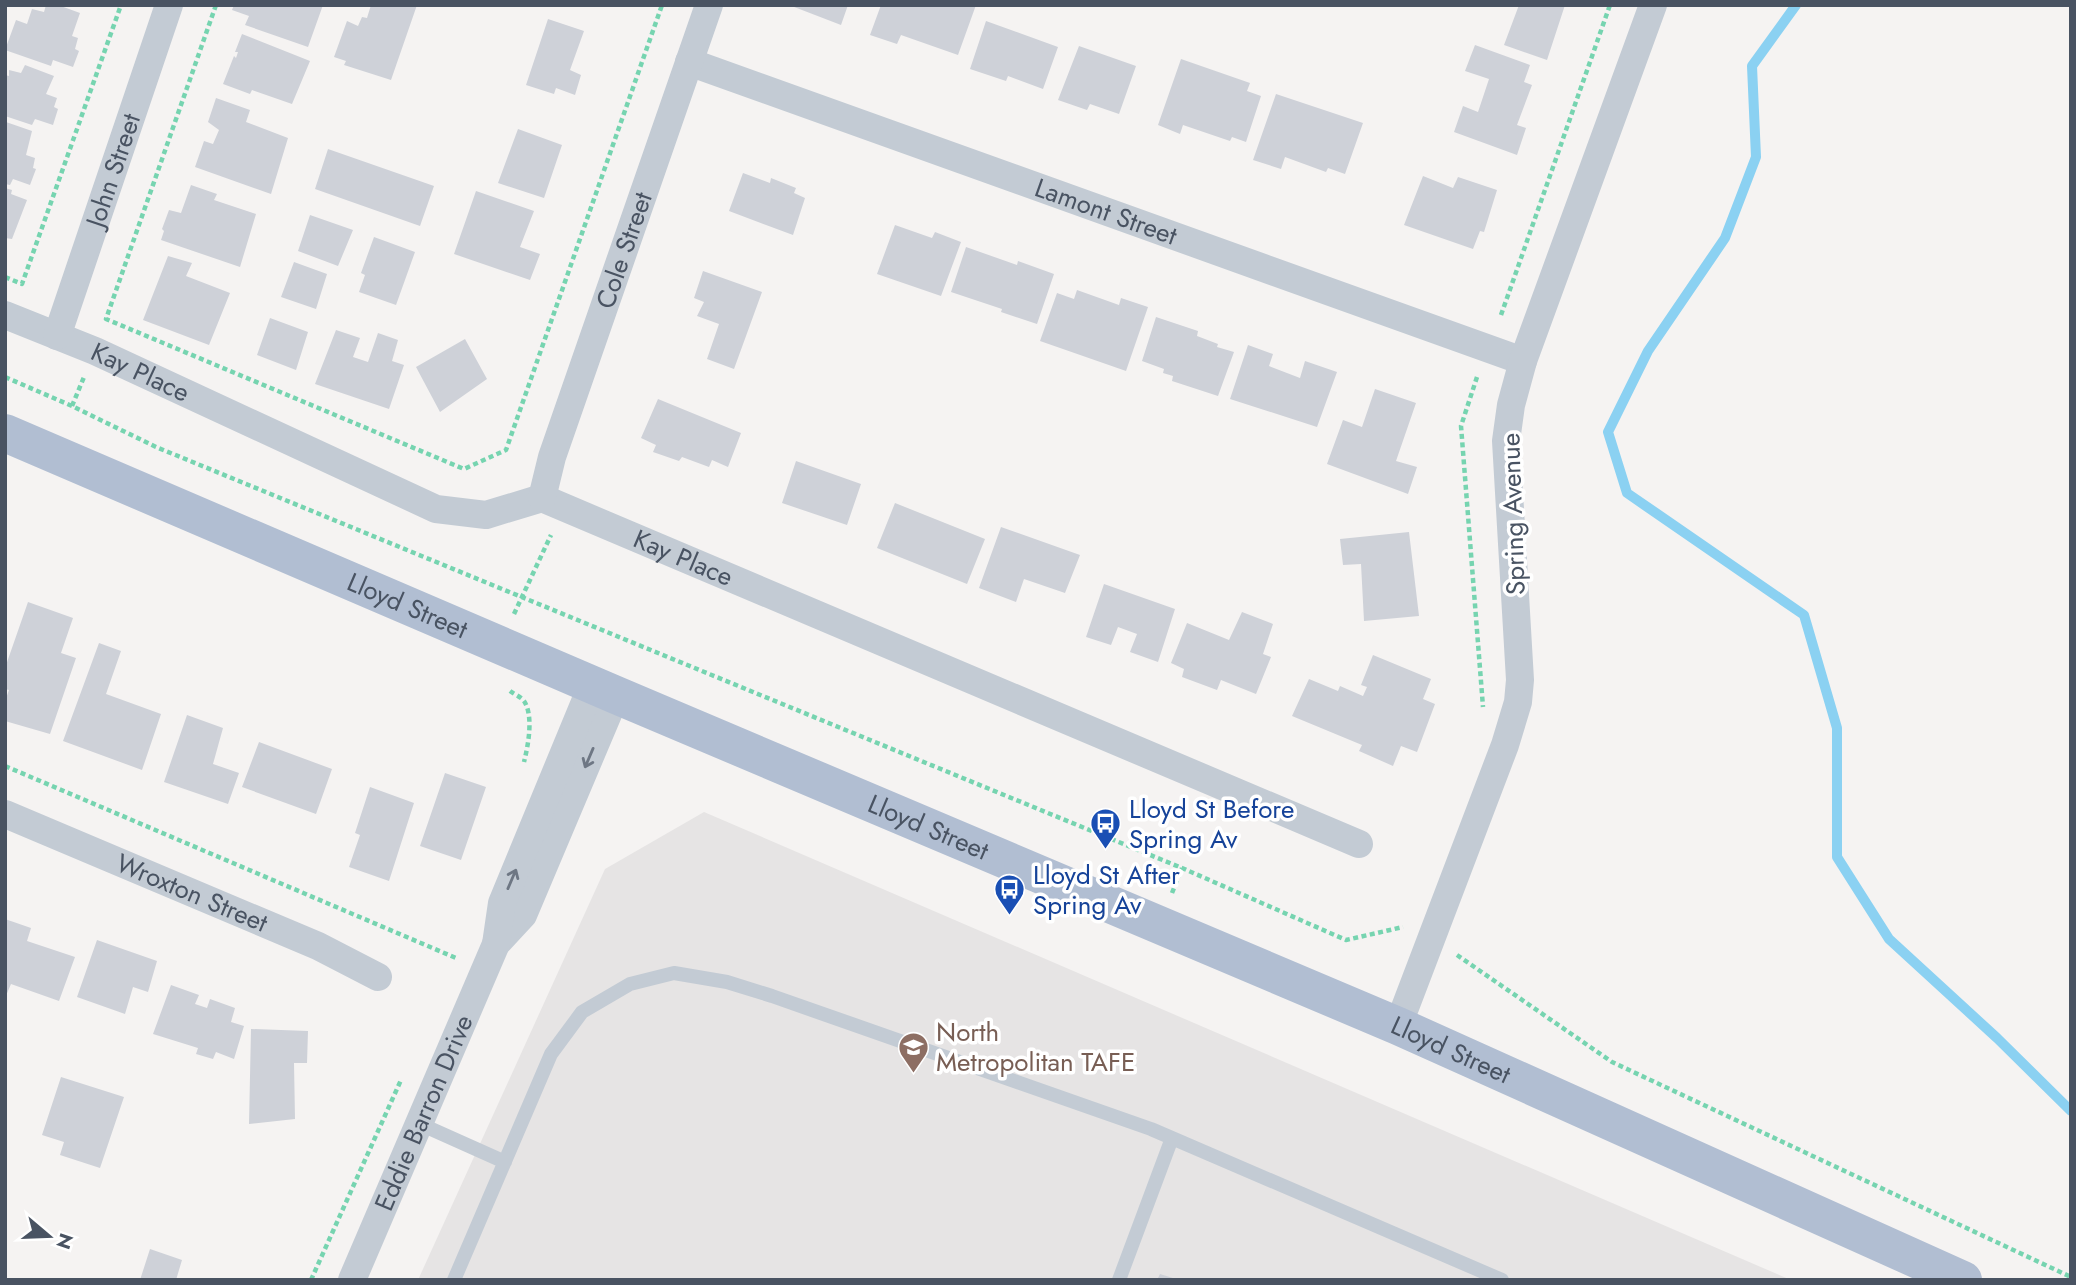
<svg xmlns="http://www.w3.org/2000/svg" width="2076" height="1285" font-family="Jost,sans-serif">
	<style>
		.education { fill: #e6e4e4 }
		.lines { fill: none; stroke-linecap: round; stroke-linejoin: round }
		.stream { stroke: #8bd1f2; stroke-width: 10 }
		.building { fill: #ced1d8 }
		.path { stroke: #76d4b0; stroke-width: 4.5; stroke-dasharray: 5 3.5; stroke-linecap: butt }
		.service { stroke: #c3cbd4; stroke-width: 14 }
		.minor { stroke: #c3cbd4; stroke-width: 28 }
		.primary { stroke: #b1bed2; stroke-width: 38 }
		.oneway { stroke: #6e7784 }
		.labels { text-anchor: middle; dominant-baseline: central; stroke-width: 7; stroke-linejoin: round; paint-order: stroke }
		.street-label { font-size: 26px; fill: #495362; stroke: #fff }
		.transit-label { font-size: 26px; fill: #164399; stroke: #fff; text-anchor: start }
		.education-label { font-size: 26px; fill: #785e54; stroke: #fff; text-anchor: start }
	</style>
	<rect width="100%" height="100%" fill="#f5f3f2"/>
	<path class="education" d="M704,812L1791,1280H418L605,869Z"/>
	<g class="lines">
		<path class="stream" d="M1796,5L1752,66L1756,157L1725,238L1648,351L1608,432L1627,493L1804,615L1837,728V857L1889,939L1997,1038L2071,1111"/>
	</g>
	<path class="building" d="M46,5H58L80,13L72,36L78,38L75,49L79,51L73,67L53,60L51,66L5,50L16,20L27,24L32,9L44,12Z
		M234,5H323L308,47L245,25L249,16L232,10Z
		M371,5H417L391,80L344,65L346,61L334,57L347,21L358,26L362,17L367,18Z
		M789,5H848L841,25Z
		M881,5H976L958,55L901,35L897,44L870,35Z
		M1519,5H1565L1547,60L1504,45Z
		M548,19L584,31L570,70L581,75L575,95L556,88L554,94L526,85Z
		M986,21L1058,47L1043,89L1008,76L1006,81L970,69Z
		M242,34L310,61L292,104L252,90L250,94L223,84L234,56L236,58L238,52H235Z
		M1475,45L1530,65L1524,82L1532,85L1517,125L1526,128L1517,155L1454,132L1463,106L1478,112L1489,79L1465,71Z
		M1079,46L1136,66L1119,114L1090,104L1087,110L1058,100Z
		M1181,59L1250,83L1247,91L1261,96L1246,142L1232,137L1230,141L1183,125L1180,134L1158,125Z
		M25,65L54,76L46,94L57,98L54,107L58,109L53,125L35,119L32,125L5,116V75L9,76V70L21,73Z
		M1276,94L1363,123L1345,174L1328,168L1326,172L1285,157L1281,169L1253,160Z
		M216,98L250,110L246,122L288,138L271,194L195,167L204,141L213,144L219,130L208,122Z
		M6,122L32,131L26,155L35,158L33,168L36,169L30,185L13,179L10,185L5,184Z
		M518,129L562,145L544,198L498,183Z
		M328,149L434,186L420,226L315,189Z
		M743,173L770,183L771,178L796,188L794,193L805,198L793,235L729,211Z
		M1423,176L1453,188L1458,177L1497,190L1484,232L1480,231L1473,249L1404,225Z
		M191,185L217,194L214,200L256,214L240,267L161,240L164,231L162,229L169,210L181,213Z
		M5,188L12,190L11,194L27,200L12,239L5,238Z
		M476,191L534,211L520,247L540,254L530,280L454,254Z
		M310,215L353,230L338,266L298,251Z
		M895,225L932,238L935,232L961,242L941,296L877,274Z
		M374,237L415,252L396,305L359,292L365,275L361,273Z
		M966,247L1017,265L1018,261L1054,274L1037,324L1001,312L1002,309L951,292Z
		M168,256L192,263L186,276L230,293L209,345L143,320Z
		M294,262L327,274L316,309L281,297Z
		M703,271L762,292L734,369L707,359L719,324L697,316L704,302L694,298Z
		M1077,290L1119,305L1121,298L1148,307L1126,371L1040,341L1057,293L1074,299Z
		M1156,317L1198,331L1197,336L1218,344L1217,347L1234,352L1218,396L1172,381L1173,376L1163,373L1164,369L1142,361Z
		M270,318L308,332L296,370L257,355Z
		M336,330L360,338L353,357L368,362L378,333L398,340L392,361L404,365L389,409L315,384Z
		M465,339L487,379L440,412L416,367Z
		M1248,345L1273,354L1269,366L1300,378L1305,361L1337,372L1317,427L1230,399Z
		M1375,389L1416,403L1396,461L1417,467L1408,494L1327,464L1343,420L1362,427Z
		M658,399L741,433L728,467L712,460L709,467L682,457L679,461L653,452L656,445L641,438Z
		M796,461L861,484L847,525L782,503Z
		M895,503L985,539L967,584L877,548Z
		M1001,527L1080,555L1065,593L1024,579L1016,602L979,588Z
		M1409,532L1419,616L1364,621L1361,564L1343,565L1340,539Z
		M1104,584L1175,609L1158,662L1130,652L1137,634L1118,627L1111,645L1086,637Z
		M28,602L73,618L61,653L76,658L50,734L5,721V701L9,690L5,689V668Z
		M1242,612L1273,624L1263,654L1271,657L1256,694L1221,680L1217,690L1182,677L1184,669L1171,663L1187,623L1229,640Z
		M99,643L121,651L106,694L161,714L142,770L63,741Z
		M1373,655L1431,679L1423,699L1435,704L1417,752L1401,746L1393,766L1359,751L1362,745L1292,716L1309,679L1338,691L1340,686L1363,696L1367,687L1361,685Z
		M187,715L223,728L213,764L239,773L228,804L164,782Z
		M259,742L332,769L316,814L242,787Z
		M445,773L486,787L461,860L420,846Z
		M370,787L414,803L389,881L349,867L360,835L355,833Z
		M5,919L31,928L27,941L75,957L59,1001L11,984L5,998Z
		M97,940L157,961L148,992L133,987L125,1014L77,997Z
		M171,985L199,995L195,1004L207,1008L210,999L235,1008L231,1022L244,1026L234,1059L216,1052L213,1059L196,1054L198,1048L153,1034Z
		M251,1029L308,1031L307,1063H294L295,1119L249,1124Z
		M61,1077L124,1097L100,1168L60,1155L64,1142L42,1135Z
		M150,1249L182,1260L176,1280H140Z
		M1160,1274L1176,1279V1280H1157Z"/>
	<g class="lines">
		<path class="path" d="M216,5L106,319L464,469L506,450L662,5
			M5,277L22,284L121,5
			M1501,315L1610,5
			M5,377L72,406L156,447L1182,868L1346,940L1403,927
			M1477,377L1461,426L1483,707
			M72,406L84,377
			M514,614L551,535
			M510,691C514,694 521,697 524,701C534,716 528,746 524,762
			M5,766L456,958
			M1172,893L1182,868
			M1457,955L1612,1062L2071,1277
			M311,1280L401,1080"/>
		<path class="service" d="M420,1124L505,1162
			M454,1280L551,1054L582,1012L630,984L674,973L727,982L772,996L1151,1129L1502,1280
			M1119,1280L1172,1138"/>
		<g class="minor">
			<path id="s1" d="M689,62L1523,361"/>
			<path id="s2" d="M5,315L95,351L436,509L486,515L542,498L1359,844"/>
			<path id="s3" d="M57,336L169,5"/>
			<path id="s4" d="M542,498L552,457L709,5"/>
			<path id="s5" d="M5,814L318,946L378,977"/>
			<path d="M496,944L523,915L616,695"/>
			<path d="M1398,1026L1505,745L1518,702L1520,680L1506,441L1511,405L1523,361L1653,5"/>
			<path id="s6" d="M352,1280L496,944L502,903L592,685"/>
		</g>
		<path class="primary" id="s7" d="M5,433L616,695L1398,1026L1963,1280"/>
	</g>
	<defs><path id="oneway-shaft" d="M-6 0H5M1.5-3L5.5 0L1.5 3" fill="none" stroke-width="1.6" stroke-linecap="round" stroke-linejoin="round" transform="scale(1.75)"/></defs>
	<g class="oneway">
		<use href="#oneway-shaft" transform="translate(589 758) rotate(113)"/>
		<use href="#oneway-shaft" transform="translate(512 879) rotate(-67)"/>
	</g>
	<defs>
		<symbol id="bus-pin" viewBox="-11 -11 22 30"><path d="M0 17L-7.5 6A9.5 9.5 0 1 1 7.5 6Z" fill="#1a4fb4" stroke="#fff"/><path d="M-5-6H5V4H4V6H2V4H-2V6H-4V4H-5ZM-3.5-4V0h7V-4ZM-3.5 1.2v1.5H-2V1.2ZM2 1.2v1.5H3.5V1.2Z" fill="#fff"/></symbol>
		<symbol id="university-pin" viewBox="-11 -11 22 30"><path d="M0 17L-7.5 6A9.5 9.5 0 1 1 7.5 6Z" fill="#8d6e63" stroke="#fff"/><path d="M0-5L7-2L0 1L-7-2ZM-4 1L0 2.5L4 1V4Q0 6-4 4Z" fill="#fff"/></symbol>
	</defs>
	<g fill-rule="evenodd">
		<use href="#bus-pin" x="1088" y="806" width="35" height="47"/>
		<use href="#bus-pin" x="992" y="872" width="35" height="47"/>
		<use href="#university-pin" x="896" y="1030" width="35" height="47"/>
	</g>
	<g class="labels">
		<g class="street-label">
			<text stroke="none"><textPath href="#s3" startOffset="175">John Street</textPath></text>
			<text stroke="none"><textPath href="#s1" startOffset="443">Lamont Street</textPath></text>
			<text stroke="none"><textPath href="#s4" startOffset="261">Cole Street</textPath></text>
			<text stroke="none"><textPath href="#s2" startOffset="147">Kay Place</textPath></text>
			<text transform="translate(1513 514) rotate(-92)">Spring Avenue</text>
			<text stroke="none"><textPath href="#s2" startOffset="735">Kay Place</textPath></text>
			<text stroke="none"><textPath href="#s7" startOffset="438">Lloyd Street</textPath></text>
			<text stroke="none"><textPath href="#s7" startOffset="1004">Lloyd Street</textPath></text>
			<text stroke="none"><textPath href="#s5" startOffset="203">Wroxton Street</textPath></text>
			<text stroke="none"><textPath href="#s7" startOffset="1572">Lloyd Street</textPath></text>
			<text stroke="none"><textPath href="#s6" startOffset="182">Eddie Barron Drive</textPath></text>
		</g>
		<g class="transit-label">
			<text x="1129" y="809">Lloyd St Before<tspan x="1129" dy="30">Spring Av</tspan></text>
			<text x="1033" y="875">Lloyd St After<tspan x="1033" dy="30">Spring Av</tspan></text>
		</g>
		<g class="education-label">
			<text x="936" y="1032">North<tspan x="936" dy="30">Metropolitan TAFE</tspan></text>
		</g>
	</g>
	<rect width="2076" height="1285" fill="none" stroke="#495362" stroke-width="14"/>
	<g transform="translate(49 1236) rotate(109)" stroke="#ffffff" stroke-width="5" paint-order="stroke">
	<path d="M0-5L12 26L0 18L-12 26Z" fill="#495362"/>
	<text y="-10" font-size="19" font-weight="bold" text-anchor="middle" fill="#495362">N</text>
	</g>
</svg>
